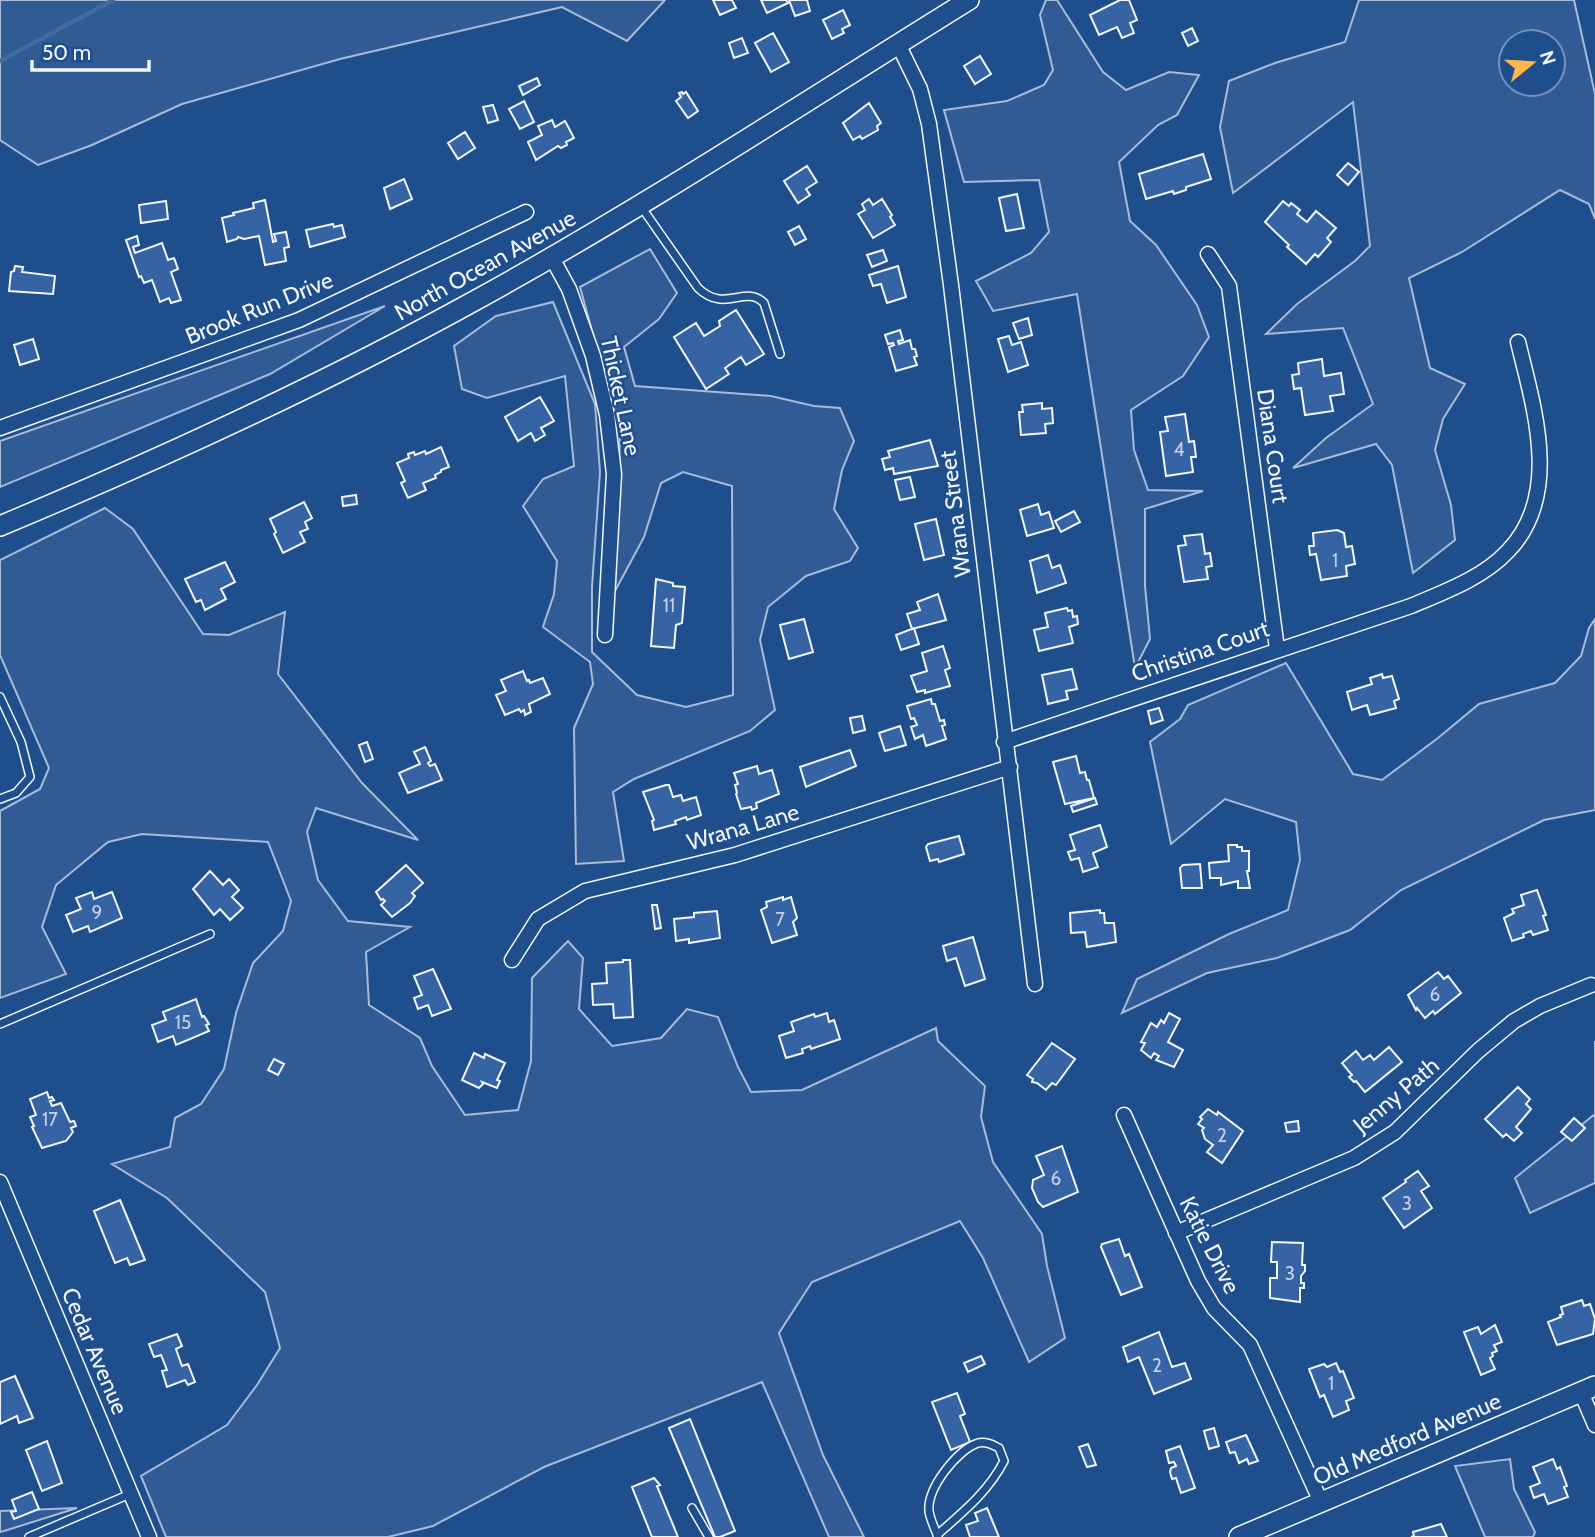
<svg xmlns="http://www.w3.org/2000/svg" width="1595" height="1537" font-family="Cabin,sans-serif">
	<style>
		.green { fill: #305b95; stroke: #a8bbd7; stroke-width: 2; fill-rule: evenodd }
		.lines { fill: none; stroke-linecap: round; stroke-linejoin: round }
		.stream { stroke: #446ba0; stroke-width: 4.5 }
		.building { fill: #3563a3; stroke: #f2f6ff; stroke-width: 2 }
		.lane-casing { stroke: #f2f6ff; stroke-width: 10 }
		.street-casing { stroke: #f2f6ff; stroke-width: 17 }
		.secondary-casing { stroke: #f2f6ff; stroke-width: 22 }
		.lane { stroke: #1f4e8c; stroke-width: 7 }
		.street { stroke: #1f4e8c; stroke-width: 14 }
		.secondary { stroke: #1f4e8c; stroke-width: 19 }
		.labels { text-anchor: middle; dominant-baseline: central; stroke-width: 5; stroke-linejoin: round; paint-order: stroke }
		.number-label { font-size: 19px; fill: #c3d1e8 }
		.street-label { font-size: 23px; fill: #f2f6ff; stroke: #1f4e8c }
	</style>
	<rect width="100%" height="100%" fill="#1f4e8c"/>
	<path class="green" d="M0,0H665L627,41L562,7L340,59L182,104L92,145L38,165L0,140Z
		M1046,0H1057L1103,72L1126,90L1169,72L1199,75L1177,115L1158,125L1119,162L1130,221L1156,245L1197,305L1209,337L1183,376L1131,410L1134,450L1148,490L1203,491L1145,509V586L1150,639L1135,668L1077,294L993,311L976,281L1031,253L1049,232L1039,180L964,182L944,110L1007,101L1044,85L1053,70L1040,15Z
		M1359,0H1574L1595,94V219L1589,204L1560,190L1462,252L1409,278L1430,368L1465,384L1443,419L1435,450L1451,505L1455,540L1413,573L1392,465L1376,444L1293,468L1326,438L1373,404L1343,328L1266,334L1297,304L1355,261L1370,246L1353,102L1233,193L1220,127L1229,81L1275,63L1345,42ZM1511,42H1553V84H1511Z
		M650,249L677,293L659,319L624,347L635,386L771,396L814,406L840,408L854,441L842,470L834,509L858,548L850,561L806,576L768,607L760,640L775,710L750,731L634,779L613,792L624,861L576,864L574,728L593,684L590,662L543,627L554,594L557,561L523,506L543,479L574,466L565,376L487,398L462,389L454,346L496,316L553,302L595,404L600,472L592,587V652L637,695L686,707L733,695L732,486L683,472L661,483L644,537L615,591L620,432L580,287Z
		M385,306L270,374L0,487V441Z
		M105,508L133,529L203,634L229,635L285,612L278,674L362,783L418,840L316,808L307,832L318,880L348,921L410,927L366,952L369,1005L420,1038L432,1066L465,1115L518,1110L531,1061L532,978L568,941L583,958L579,1009L612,1046L661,1038L687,1009L718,1017L738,1067L751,1092L802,1090L936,1028L938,1041L985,1086L981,1117L993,1162L1042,1234L1047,1266L1065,1338L1029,1362L983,1258L960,1221L812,1282L779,1333L823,1455L864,1537H829L762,1382L544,1467L433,1526L388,1537H166L141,1476L227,1425L257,1385L280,1348L265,1292L167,1198L112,1164L170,1147L175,1118L201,1104L224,1069L236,1013L253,963L283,931L291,901L268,842L142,834L108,842L56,885L42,927L66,974L0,998V811L40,789L49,768L0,655V560Z
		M1595,619V810L1544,820L1401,890L1350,930L1277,958L1207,973L1122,1013L1137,979L1229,934L1288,910L1300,860L1296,822L1225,799L1171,844L1150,742L1180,719L1188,705L1286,663L1353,774L1382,780L1438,738L1479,704L1555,683L1581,656L1589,628Z
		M1595,1041V1183L1530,1213L1515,1178L1595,1114Z
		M1510,1459L1514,1489L1535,1532L1533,1537H1485L1455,1466Z
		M77,1508L4,1531L0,1532V1511Z"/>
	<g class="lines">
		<path class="stream" d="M0,61L113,0"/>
	</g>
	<path class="building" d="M713,0H732L736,8L720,15Z
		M761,0H786L788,3L767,13Z
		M789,0H807L810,11L795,16Z
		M1120,0H1129L1137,20L1130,23L1134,33L1122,38L1117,27L1099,35L1090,15Z
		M843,10L850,25L842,29L844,33L832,39L823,20Z
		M1192,28L1198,41L1188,46L1182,33Z
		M773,33L789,62L771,72L755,43Z
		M742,38L748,53L734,58L729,43Z
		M980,56L991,74L975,84L964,66Z
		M537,78L540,85L523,95L519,86Z
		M682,92L683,94L686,92L698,111L688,118L676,101L681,97L679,93Z
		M524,101L534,122L520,129L509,109Z
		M869,103L881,123L877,126L878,130L862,139L860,136L853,140L843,123Z
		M493,105L498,120L488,123L483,107Z
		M552,120L555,127L565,121L574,138L566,142L567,145L561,148L558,146L536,160L528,142L542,135L538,126Z
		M465,132L475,148L458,159L448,143Z
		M1203,154L1211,179L1186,187V190L1174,194L1173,191L1146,199L1139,174Z
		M1348,163L1359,172L1348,185L1337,175Z
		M807,166L817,182L806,189L810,195L798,203L784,181Z
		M404,179L412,199L390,209L384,188Z
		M1017,194L1024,228L1006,231L999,198Z
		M869,199L873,205L882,199L892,215L890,217L895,225L873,238L858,214L865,210L862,204Z
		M265,200L273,242L276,241L274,234L286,232L289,247L284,248L286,261L265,265L259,236L244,239L238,237L237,239L227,242L222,218L234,215L233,213L254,208L253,203Z
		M166,201L168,219L141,223L139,205Z
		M1283,201L1289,206L1291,203L1300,210L1297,214L1307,222L1316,211L1336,228L1327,238L1331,242L1318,257L1315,254L1306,264L1287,247L1289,245L1265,222Z
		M333,224L334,227L342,225L345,237L310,247L306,230Z
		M799,226L806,239L795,245L788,232Z
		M137,236L139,245L133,247L135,253L162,243L168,260L174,258L178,269L171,272L181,300L171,303L169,298L160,302L152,280L144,283L141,276L139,277L126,240Z
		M883,250L887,261L872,267L867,255Z
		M15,266L23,267L22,272L55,276L53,294L9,291L11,272L14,271Z
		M898,266L906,297L887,303L881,284L873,286L869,275Z
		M736,310L764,354L746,365L741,357L725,368L729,374L706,389L674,337L696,323L704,336L720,326L719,321Z
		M1028,318L1032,335L1019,339L1013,323Z
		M900,330L903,340L898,341L899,344L910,340L912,349H915L917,356L914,357L917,365L896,371L889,347L894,345L893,343L888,344L885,335Z
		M1009,336L1012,345L1021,342L1028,365L1008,372L998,339Z
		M33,339L39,359L20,365L14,345Z
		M1322,359L1324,376L1341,373L1344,394L1330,396L1333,411L1305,415L1301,388L1294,389L1292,375L1299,374L1298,363Z
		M540,397L554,421L541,428L545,435L535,441L531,433L518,441L505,417Z
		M1042,403V409L1052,408L1053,423L1045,424L1046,433L1021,435L1019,412H1023L1022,405Z
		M1185,414L1189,442L1194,441L1196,457H1191L1193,472L1166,476L1160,432L1168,431L1165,417Z
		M930,440L938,466L894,474L893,468L885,470L882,459L890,457L888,451Z
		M441,447L449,467L441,470V472L435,475L436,478L423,483L426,490L408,498L401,483L405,481L397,463L409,458L408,454L414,452L415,455L425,451L426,454Z
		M910,477L915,497L900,500L895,480Z
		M356,495L357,504L343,506L342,497Z
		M304,502L312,518L305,522L308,529L300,532L305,542L283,553L274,534L276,532L270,519Z
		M1038,504L1041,515L1049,512L1054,528L1027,536L1020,510Z
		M1074,511L1080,522L1061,532L1055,521Z
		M936,519L944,555L924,560L915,524Z
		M1337,530L1344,533L1346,547L1352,546L1355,564L1346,566L1347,576L1321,580L1316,554L1310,555L1309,546H1314L1313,533Z
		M1202,534L1205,554L1210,553L1212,566L1206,567L1208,579L1184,582L1178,546L1186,545L1184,536Z
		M1048,555L1052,568L1060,565L1066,583L1037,593L1030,561Z
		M225,562L235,582L221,589L226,599L205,610L201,600L196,602L185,579Z
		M656,579L673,583V586L685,587L682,623L676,625L674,648L651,646Z
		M938,594L946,620L912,629L907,614L920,610L917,602Z
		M1067,608L1068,611L1072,610L1073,617L1077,616L1078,624L1069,627L1073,643L1039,651L1034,630L1048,627L1045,613Z
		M804,619L813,652L789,659L780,625Z
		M914,628L919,644L901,650L896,635Z
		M943,646L950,668L945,670L950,686L925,693V690L917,692L911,676L927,671L922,653Z
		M1072,669L1077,689L1066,691L1068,699L1048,704L1042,675Z
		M523,671L527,681L529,680L530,683L543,678L550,694L529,704L531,712L525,715L524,710L521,712L519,709L505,715L496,695L506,691L501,680Z
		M1382,674L1383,678L1392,676L1399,699L1394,701L1396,708L1370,715L1367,705L1352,710L1347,692L1372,684L1370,678Z
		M931,699L932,704H935L940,721L944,720L945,725L942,726L946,739L926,746L923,735L915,739L911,727L917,725L914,718L911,719L907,706Z
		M1159,708L1163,720L1151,724L1148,711Z
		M862,716L865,730L853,733L850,718Z
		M900,726L906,745L885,751L879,733Z
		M367,742L373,759L365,762L359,745Z
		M425,747L431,761L428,763L430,766L435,764L442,780L408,793L399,773L420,764L414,752Z
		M850,750L856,766L806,787L800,767Z
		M1076,756L1080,773L1085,772L1087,780H1089L1094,798L1065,804L1053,762Z
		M757,766L759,774L772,770L779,794L756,803L757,808L752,810L751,807L741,809L736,794L737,793L735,785L738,784L734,773Z
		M666,785H669L673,797L681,795L683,801L696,797L701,815L687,820L686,817L675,821L676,824L654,830L652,821L654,820L643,792Z
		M1095,798L1097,804L1073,812L1071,806Z
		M1100,825L1107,847L1093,853L1098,867L1083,872L1079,858L1071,860L1068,852L1075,850L1070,835Z
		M959,836L964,854L939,862L938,859L930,861L926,847L928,844Z
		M1228,845H1237V847H1242V851H1249V871H1247L1250,888H1238V881L1221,885V878H1210L1209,863L1229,861Z
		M1200,864L1202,888H1182L1180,868L1183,865Z
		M406,865L423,883L412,893L415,896L410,903L392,917L381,905L385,901L383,899L381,900L376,892Z
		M210,871L223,885L229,879L239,890L232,897L243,908L230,920L220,909L214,915L193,889Z
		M1537,890L1546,915L1543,916L1548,930L1533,935L1531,931L1523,934L1524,937L1512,941L1504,918L1514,913L1512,909L1524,905L1521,895Z
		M92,892L94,899L112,892L122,918L90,932L88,926L73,932L66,915L81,909L76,898Z
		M783,897V900L791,897L797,918L793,922L797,935L772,943L761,910L767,907L766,902Z
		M652,905H657L661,928L655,929Z
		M1100,910V913H1104L1105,923H1114L1116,942L1087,947L1085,932L1071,933L1070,913Z
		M717,911L720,938L689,943V939L676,941L674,919L694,917V913Z
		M973,937L985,979L965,986L956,958L947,961L943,946Z
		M623,960H630L633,1017L614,1018L613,1004L593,1005L592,984L607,983L606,963L623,962Z
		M433,969L451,1009L432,1016L428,1005L418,1009L414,998L422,995L414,976Z
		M1438,972L1444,979L1448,976L1461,993L1435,1014L1433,1011L1425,1018L1417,1008L1416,1010L1408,995Z
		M196,999L202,1017L204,1016L209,1024L206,1025L209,1031L176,1045L173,1036L158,1042L152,1025L166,1020L163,1012Z
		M827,1013L829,1022L834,1020L840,1039L811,1049L810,1046L802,1049L803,1053L786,1058L779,1036L794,1031L791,1022L814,1014L815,1017Z
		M1169,1013L1180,1019L1168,1042L1183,1050L1174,1067L1156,1060L1159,1056L1154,1053L1151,1058L1141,1050L1145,1043L1141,1042L1151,1023L1157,1027L1161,1020L1164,1023Z
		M1052,1043L1075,1059L1056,1085L1052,1083L1046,1090L1037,1083L1032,1082L1033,1079L1027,1075Z
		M1389,1047L1402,1062L1365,1092L1356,1081L1354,1082L1349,1077L1352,1075L1342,1063L1356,1051L1363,1060L1370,1055L1374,1060Z
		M474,1053L484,1058L485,1054L505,1063L497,1080L500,1081L497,1088L482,1082L483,1084L479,1088L462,1080Z
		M274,1059L284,1064L278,1075L268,1070Z
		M1518,1087L1530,1099L1526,1104L1531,1109L1516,1127L1522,1133L1514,1141L1506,1134L1503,1137L1485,1119Z
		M47,1092L49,1098L52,1097L54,1100L50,1101L52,1106L61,1103L70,1122L74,1121L76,1126L71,1128L73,1132L66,1141L42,1148L32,1127L34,1126L30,1117L36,1115L30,1099Z
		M1208,1109L1217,1115L1218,1112L1243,1131L1222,1163L1207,1152L1213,1145L1205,1139L1202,1130L1204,1128L1198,1124L1202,1119L1200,1117Z
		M1574,1118L1585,1128L1572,1141L1561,1132Z
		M1298,1121L1299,1131L1287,1132L1285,1123Z
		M1062,1146L1078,1192L1043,1207L1038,1202L1032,1188L1033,1180L1044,1175L1036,1156Z
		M1418,1171L1429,1186L1421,1191L1432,1208L1404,1228L1383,1198L1406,1182L1405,1180Z
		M120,1200L145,1260L130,1265L127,1258L115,1263L94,1211Z
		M1119,1239L1125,1256L1129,1254L1142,1287L1121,1295L1101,1247L1102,1244Z
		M1272,1242L1303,1243L1302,1265H1305V1271L1301,1276V1283H1304V1288H1300V1302L1270,1298V1278H1277V1262H1271Z
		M1582,1300L1584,1306L1590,1304L1595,1319L1593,1334L1557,1345L1548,1322L1561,1317L1560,1315L1563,1314L1561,1307Z
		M1495,1325L1502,1342L1494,1345L1497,1351L1492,1353L1493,1356L1490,1358L1495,1369L1481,1375L1464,1332L1478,1327L1481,1334Z
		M1159,1332L1172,1367L1185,1363L1191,1379L1154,1394L1139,1357L1128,1362L1123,1347Z
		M177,1334L182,1346L176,1349L182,1366L188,1364L195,1382L188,1385L185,1380L167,1387L162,1371L167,1370L161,1355L154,1357L149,1344Z
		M981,1356L985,1364L968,1372L964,1363Z
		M1336,1363L1340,1372L1343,1371L1354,1398L1346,1401L1349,1410L1333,1417L1324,1395L1320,1397L1309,1369L1324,1364L1327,1367Z
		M15,1376L33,1418L19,1423L17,1416L0,1424V1382Z
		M957,1393L965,1414L960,1416L970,1442L951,1450L932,1402Z
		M690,1419L735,1531L720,1537H715L669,1428Z
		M1214,1428L1219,1446L1209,1449L1204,1431Z
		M1246,1435L1258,1461L1249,1464L1247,1459L1239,1463L1235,1452L1230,1453L1226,1442Z
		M47,1441L62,1483L42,1491L26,1450Z
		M1088,1444L1096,1465L1087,1467L1079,1447Z
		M1180,1446L1195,1488L1181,1493L1176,1478L1172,1479L1170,1472L1171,1468L1176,1466L1174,1462L1169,1463L1166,1451Z
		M1553,1459L1557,1469L1560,1467L1567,1486L1564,1487L1568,1497L1548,1504L1544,1494L1534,1498L1530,1487L1540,1483L1533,1467Z
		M654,1478L660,1485L657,1486L678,1537H652L632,1487Z
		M32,1492L39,1509L14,1519L11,1512L16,1511L12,1500Z
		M987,1508L999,1537H970L966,1525L978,1521L975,1513Z
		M1441,1524L1447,1537H1411L1414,1536L1413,1532Z"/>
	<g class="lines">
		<defs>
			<path id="lane" d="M640,205L698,288C725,314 745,284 764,303L780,354
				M0,697L21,742L30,777L16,793L0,799
				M0,1024L210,934
				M692,1508L709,1537
				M937,1535C963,1512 988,1492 1004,1461L999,1448C993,1445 986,1441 978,1443C957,1450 927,1488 929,1511C930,1519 935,1529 938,1537
				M29,1537L130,1494"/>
			<path id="street" d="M898,44L920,89L929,124L951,285L1035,984
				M1208,254L1229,286L1277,649
				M552,258L569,289L593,356L607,415L614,474L605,635
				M0,428L299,320L526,212
				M1004,742L1411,606C1444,592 1483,578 1508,551C1562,495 1534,408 1518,342
				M512,960L538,919L585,891L735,855L1010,767
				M1124,1115L1198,1281L1214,1308L1250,1345L1321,1502
				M0,1182L149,1537
				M1176,1233L1354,1158L1395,1132L1478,1051L1514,1021L1540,1006L1591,985
				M1581,1392L1595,1425"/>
			<path id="secondary" d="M0,526C163,458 322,385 476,300C645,207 806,101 969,0
				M1239,1537L1595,1386"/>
		</defs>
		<use href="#lane" class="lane-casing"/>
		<use href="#street" class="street-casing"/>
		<use href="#secondary" class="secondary-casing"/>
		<use href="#lane" class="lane"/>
		<use href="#street" class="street"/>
		<use href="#secondary" class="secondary"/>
	</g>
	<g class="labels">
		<g class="number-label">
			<text x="1179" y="449">4</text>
			<text x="1335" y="560">1</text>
			<text x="669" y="605">11</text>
			<text x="97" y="912">9</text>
			<text x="780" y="919">7</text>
			<text x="1435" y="994">6</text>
			<text x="183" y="1022">15</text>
			<text x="50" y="1119">17</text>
			<text x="1222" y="1135">2</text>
			<text x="1056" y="1178">6</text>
			<text x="1407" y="1203">3</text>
			<text x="1290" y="1273">3</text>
			<text x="1157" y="1365">2</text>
			<text x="1331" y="1383">1</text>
		</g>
		<g class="street-label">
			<text transform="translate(485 265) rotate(-29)">North Ocean Avenue</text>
			<text transform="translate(259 308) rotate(-22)">Brook Run Drive</text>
			<text transform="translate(621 396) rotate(78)">Thicket Lane</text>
			<text transform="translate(1273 446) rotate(82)">Diana Court</text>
			<text transform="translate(955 514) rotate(-97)">Wrana Street</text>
			<text transform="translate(1200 651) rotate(-19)">Christina Court</text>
			<text transform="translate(743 827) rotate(-16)">Wrana Lane</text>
			<text transform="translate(1396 1095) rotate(-40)">Jenny Path</text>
			<text transform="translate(1210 1245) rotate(63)">Katie Drive</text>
			<text transform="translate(95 1351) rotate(67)">Cedar Avenue</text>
			<text transform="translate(1407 1439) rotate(-23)">Old Medford Avenue</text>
		</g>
	</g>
	<g transform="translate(1532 63) rotate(72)"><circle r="33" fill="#1f4e8c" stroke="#7391ba" stroke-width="2"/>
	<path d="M0-5L12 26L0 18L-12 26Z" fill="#ffb74d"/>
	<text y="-10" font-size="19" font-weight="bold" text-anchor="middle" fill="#f2f6ff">N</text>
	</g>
	<path d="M32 60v10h117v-10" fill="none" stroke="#f2f6ff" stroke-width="3.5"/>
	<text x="42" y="60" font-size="21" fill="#f2f6ff" stroke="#1f4e8c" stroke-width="5" paint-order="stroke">50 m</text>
</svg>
